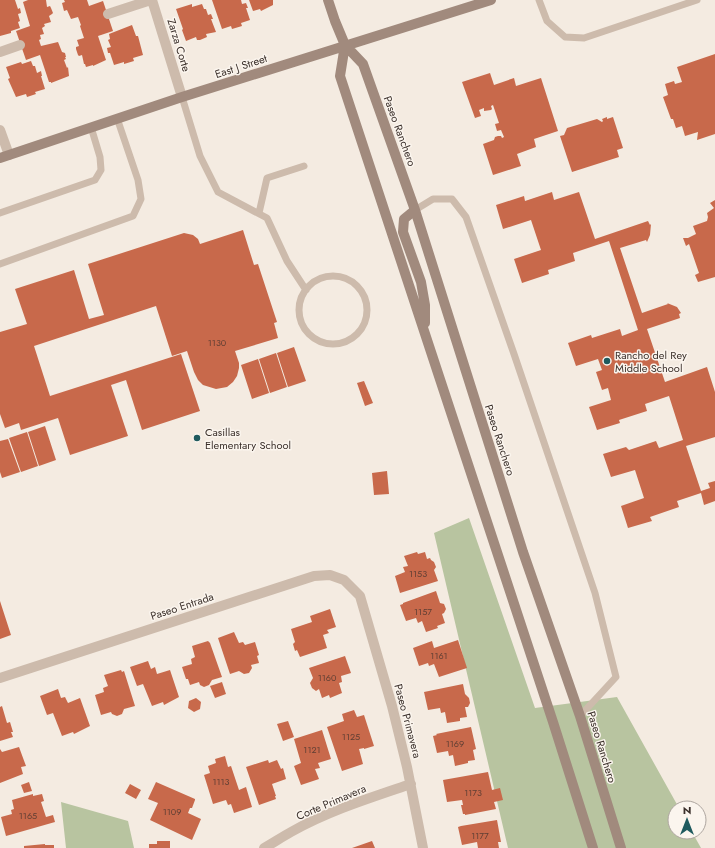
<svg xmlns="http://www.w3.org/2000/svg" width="715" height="848" font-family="Jost,sans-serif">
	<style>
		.green { fill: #b8c4a0 }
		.building { fill: #c8694b }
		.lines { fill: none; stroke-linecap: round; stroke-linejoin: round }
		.lane { stroke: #cdbbac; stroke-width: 7 }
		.street { stroke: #cdbbac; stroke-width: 10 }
		.secondary { stroke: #a18a7d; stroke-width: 10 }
		.poi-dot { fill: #1f5a5e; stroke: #fbf5ee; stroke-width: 1.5 }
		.labels { text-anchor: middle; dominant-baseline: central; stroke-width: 3; stroke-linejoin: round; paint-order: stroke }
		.number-label { font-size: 9px; fill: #5e3e33 }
		.street-label { font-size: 11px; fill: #3b302b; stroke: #fbf5ee }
		.poi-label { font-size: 11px; fill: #3b302b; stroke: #fbf5ee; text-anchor: start }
	</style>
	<rect width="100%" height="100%" fill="#f4ebe1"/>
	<path class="green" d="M469,518L535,708L617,697L679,808H675V832H692L701,848H508L434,533Z
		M61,802L128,821L134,848H66Z"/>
	<path class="building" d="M0,0H15L18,9L20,8L21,13L18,14L20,21L18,22L20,28L11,31V33L0,36Z
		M28,0H46L47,7L50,6L51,8L53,13L52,14L49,16L51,22L44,24L45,26L42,28L44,34L40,35L41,39L39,40L41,46L58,42L62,52L65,53L66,57H65L66,59L64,60L67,68L68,67L69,76L51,83V82H49L40,55L26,60L16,31L30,26L23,2Z
		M64,0H87L89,6L103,1L113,31L98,36L106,60L93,66V65L86,67L85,64H84L82,55L79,56L78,55L76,49V47L79,46L77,40L84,38L80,26L81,25L78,17L71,19L67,10L64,11L62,3L65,2Z
		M212,0H241L242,4L246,3L248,8H246L250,20L241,23L242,26L232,29L231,26L222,29Z
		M249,0H273V5L261,11L260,9L253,11Z
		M192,4V7L202,4L204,9H206L208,15L211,14L213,19H211L216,32L206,34L207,37L200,40H197L196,37L186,41L182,30L183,29L176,9Z
		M132,25L136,36H138L143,55L133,58L134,61L124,64V62L114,65L110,53H108L107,48L111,47L108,40L110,39L109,34Z
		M715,54V134L697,140L698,132L685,136L682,126L676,128L673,119H671L663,97L668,95L665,84L674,81L675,84L682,82L677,67Z
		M31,61L33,66H35L37,73L41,71L42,76H41L45,89L35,92L36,94L27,97L26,94L16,97L8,79L10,78L6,67L21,62L22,64Z
		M490,73L494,85L514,78L516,86L541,78L558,131L534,139L536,147L517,154L521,166L493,175L483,144L494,140L495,137L498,136H501L502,138L504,137L501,130L497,131L495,124L499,123L493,105L491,106L492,109L491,110L484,111V108L479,110L481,116L475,118L462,82Z
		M607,117V119L613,117L623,148L617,150L619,157L572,172L560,136L564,135L567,128L597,119L602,122L603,121L602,119Z
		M552,192L554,200L579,192L595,239L648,221L650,225L651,224L650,235L647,242L646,240L620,248L642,313L668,304L667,303L677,307L681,313L679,314L680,318L647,329L665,382L707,367L715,392V437L686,446L701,491L710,488L708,483L715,481V501L704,505L701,493L677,501L679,507L650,517L652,521L628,528L621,506L644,498L635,470L611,477L603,454L626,447L629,450L656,441L659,448L683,440L669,396L645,404L647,411L619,420L620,423L597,430L589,407L611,400L608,388L602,390L596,372L602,370L598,359L576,366L568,343L591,335L592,338L620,329L622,336L638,330L609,241L573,253L575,261L548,270L549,274L522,283L514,259L541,250L531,220L503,229L496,205L524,196L525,201Z
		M715,200V277L698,282L695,275L699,273L689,244L686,246L683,238H688L696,234L693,226L707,221L708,217L707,213L714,208L710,203Z
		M243,230L254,265L258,264L277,322L274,323L278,338L235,351L239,363V368L237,376L233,382L227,387L216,389L203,385L198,380L194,372L187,351L172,356L156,306L34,346L50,396L181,354L200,411L142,430L126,380L111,385L128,436L70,455L58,418L21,430L19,423L5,428L0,414V332L27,324L15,289L74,270L89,319L104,315L88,264L184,233L193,235L198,239L200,244Z
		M294,347L306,381L288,387L277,353Z
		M276,353L287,387L270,393L259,359Z
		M258,359L269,393L252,399L241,365Z
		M364,381L373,403L365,406L357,383Z
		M45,426L56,460L39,466L28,432Z
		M27,432L38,466L21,472L9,438Z
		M8,439L20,472L2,478L0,472V441Z
		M387,471L389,494L374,495L372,473Z
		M417,552L418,554L425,552L427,559L430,558L431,560L434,562L436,567L434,570L438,581L400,593L395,576L405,572L403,567L408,566L404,556Z
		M436,591L440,603L444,604L446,609L444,613L442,614L445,623L437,626L438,628L426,632L422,621L418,623L416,618L406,621L400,605L403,604V603Z
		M0,601L11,635L0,639Z
		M330,609L336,627L327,630L329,633L323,635L327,648L300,657L297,650L295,651L293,644L295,642L291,629L312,622L310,616Z
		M234,632L239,643L243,642L245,645L255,642L259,655L257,656L259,663L251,665L252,668L249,673L244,674L239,671L230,674L218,638Z
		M458,640L467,668L439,677L434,664L429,666L428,663L419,666L413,648L432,641L434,648Z
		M208,641L210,643L222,677L212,680L209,685L204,687L200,685L199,682L190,685L188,679H186L182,667L192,664L191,659L195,657L192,646Z
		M345,656L351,673L341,676L342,682L339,683L342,693L330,698L329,695L322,698L319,689L316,691L312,688L310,683L313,678L309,668Z
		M148,661L151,669L155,667L157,674L170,670L179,697L164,705L163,702L152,706L143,684L137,686L130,667Z
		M121,670L122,672L124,671L135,706L124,709L122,714L117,716L112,714L111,712L101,715L95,695L104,692L103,688L108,686L104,675Z
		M222,682L226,694L215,698L210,686Z
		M463,684L465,694L469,698L470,703L468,707H465L467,717L460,718V721L447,723L445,712L441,713L440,708L428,710L424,692Z
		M58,689L61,698L65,697L68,703L80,698L90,726L74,734L73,732L62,736L53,713L47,715L40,696Z
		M196,698L201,702L200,709L194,712L188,708L189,701Z
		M2,706L7,723L10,722L13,732H11L13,737L0,741V707Z
		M354,710L357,717L364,715L374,746L364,749V748L359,749L363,764L342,771L327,727L344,721L342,714Z
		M288,721L294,737L283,741L277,724Z
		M471,727L476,749L473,750L475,760L468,761V763L455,766L453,755L449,756L448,751L437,753L433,736L437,735L436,734Z
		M322,730L331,759L318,763L320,768L315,769L319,779L301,785L294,766L301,763L294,739Z
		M19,747L26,766L21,767L23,774L0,783V749L2,752Z
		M225,756L228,767L231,766L239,790L246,787L252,807L234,813L231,804L228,805L226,800L213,804L204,775L210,773L208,766L216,763L215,759Z
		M268,760L269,763L277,760L281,769L283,768L286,779L272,784L276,796H275L276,799L259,805L246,767Z
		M488,772L492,790L500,788L503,800L494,802L496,809L465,815V814H463L461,805H463L462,800L447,802L443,780Z
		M29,782L32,791L24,793L21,785Z
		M156,782L195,799V800L192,808H190L188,813L201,819L192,840L150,820L158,803L148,799Z
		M130,784L141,790L136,799L125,793Z
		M33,794V796L42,794L44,801L41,802L46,817L53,815L55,822L6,836L1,817L12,814L11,810L14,809L12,800Z
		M497,820L501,842H498L499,848H478L477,842L462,845L458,827L461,826Z
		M157,841H170V848H149V844H157Z
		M372,841L375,848H352Z
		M45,844V845H54V848H24V846Z"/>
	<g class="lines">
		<path class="lane" d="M539,0L547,21L565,37L584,38L697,0
			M182,97L200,156L218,192L267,218L287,261L306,290
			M415,210L433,199H452L466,217L514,354L595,593L616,677L580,716
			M0,213L95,180L101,170L100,157L91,127
			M259,213L267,178L304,166
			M0,264L133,216L141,199L138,180L117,118
			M299 310a34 34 0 1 1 68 0a34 34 0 1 1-68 0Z"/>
		<path class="street" d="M152,0L182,97
			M108,14L151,0
			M0,52L20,45
			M0,130L9,155
			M0,678L314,576L330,575L344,580L360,596L392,706L407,767L423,848
			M264,848C273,843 282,837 291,832C328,811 370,798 411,784"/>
		<path class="secondary" d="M328,0L335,21L345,45L363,64L415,210L523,552L580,716L621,848
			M345,45L340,76L553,722L593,848
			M0,158L182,97L491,0
			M415,210L404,219L403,232L421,282L425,305V323"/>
	</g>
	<g class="poi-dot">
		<circle cx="607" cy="361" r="4"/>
		<circle cx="197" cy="438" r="4"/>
	</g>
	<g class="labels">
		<g class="number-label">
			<text x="217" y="342">1130</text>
			<text x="418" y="573">1153</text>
			<text x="423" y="611">1157</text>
			<text x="439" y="655">1161</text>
			<text x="327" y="677">1160</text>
			<text x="351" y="736">1125</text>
			<text x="455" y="743">1169</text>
			<text x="312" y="749">1121</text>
			<text x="221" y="781">1113</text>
			<text x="473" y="792">1173</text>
			<text x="172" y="811">1109</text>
			<text x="28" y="815">1165</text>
			<text x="480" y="835">1177</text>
		</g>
		<g class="street-label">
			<text transform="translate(179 45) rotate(73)">Zarza Corte</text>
			<text transform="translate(241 66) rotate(-18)">East J Street</text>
			<text transform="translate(400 131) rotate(70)">Paseo Ranchero</text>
			<text transform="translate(500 440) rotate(72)">Paseo Ranchero</text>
			<text transform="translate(182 606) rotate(-18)">Paseo Entrada</text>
			<text transform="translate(408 721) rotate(75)">Paseo Primavera</text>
			<text transform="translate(602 747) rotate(73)">Paseo Ranchero</text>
			<text transform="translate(331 802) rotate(-23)">Corte Primavera</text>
		</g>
		<g class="poi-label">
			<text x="615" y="355">Rancho del Rey<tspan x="615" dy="13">Middle School</tspan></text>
			<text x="205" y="432">Casillas<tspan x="205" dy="13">Elementary School</tspan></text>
		</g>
	</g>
	<g transform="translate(687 820)"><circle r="19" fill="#fbf5ee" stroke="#aea6a0"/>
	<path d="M0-3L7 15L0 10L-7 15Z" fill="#1f5a5e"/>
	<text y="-6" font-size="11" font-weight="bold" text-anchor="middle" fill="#3b302b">N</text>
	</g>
</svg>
